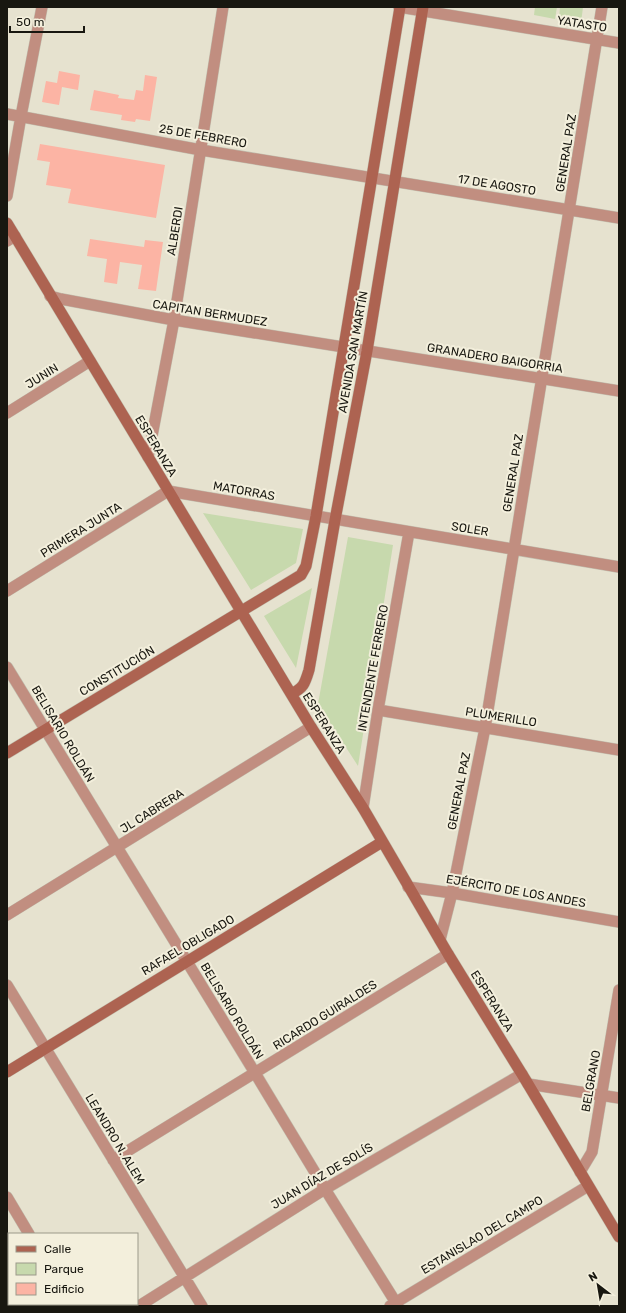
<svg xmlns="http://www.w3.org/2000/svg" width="626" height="1313" font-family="Rubik,sans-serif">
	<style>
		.green { fill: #c7d9ad }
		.building { fill: #fcb4a4 }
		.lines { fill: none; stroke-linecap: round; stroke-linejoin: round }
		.minor-casing { stroke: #c1bdad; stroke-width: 12 }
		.secondary-casing { stroke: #c1bdad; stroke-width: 12 }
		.minor { stroke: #c18e80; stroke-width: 11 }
		.secondary { stroke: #ad6351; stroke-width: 11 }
		.labels { text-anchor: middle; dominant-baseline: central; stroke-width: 4; stroke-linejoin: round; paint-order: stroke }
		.street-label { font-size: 12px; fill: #181710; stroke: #f3efdc }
	</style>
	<rect width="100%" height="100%" fill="#e6e2cf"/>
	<path class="green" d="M535,7H557L555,19L534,15Z
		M560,7H583L581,23L559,19Z
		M203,513L303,529L296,563L251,590Z
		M348,537L393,545L358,766L318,704Z
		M312,588L296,668L264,616Z"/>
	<path class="building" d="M59,71L80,75L78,90L62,87L59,105L42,102L46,81L57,83Z
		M145,75L157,77L150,121L136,119L135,122L121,120L122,115L90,110L94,90L119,95L118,98L134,100L136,90L143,91Z
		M40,144L165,165L156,218L68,203L71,189L46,185L50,162L37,160Z
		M90,239L144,247L145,240L163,242L156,291L138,289L142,265L120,262L117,284L104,282L107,259L87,256Z"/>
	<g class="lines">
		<defs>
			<path id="minor" d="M399,7L619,43
				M7,114L201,150L619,218
				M7,196L21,116L42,7
				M7,241L15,236
				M50,296L61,299L174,320L619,391
				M7,413L90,361
				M148,457L174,320L223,7
				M7,591L168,491L619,567
				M7,667L255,1073L325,1189L398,1306
				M378,710L619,750
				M363,808L378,710L409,532
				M408,887L452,893L619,922
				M7,915L311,727
				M440,940L452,893L485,728L602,7
				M7,985L202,1306
				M528,1084L619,1098
				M113,1160L448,954
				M580,1172L592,1152L619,990
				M7,1197L29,1234
				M72,1304L73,1306
				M139,1306L325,1189L522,1074
				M390,1306L588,1186"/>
			<path id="secondary" d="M7,223L311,727L363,808L448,954L528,1084L619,1237
				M291,694C304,688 305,683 309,670L335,520L367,351L423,7
				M7,753L301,575L306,566L316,516L400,7
				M7,1072L382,842"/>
		</defs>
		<use href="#minor" class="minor-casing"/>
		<use href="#secondary" class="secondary-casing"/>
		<use href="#minor" class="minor"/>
		<use href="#secondary" class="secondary"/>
	</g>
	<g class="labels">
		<g class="street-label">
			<text transform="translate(582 24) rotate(9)">YATASTO</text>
			<text transform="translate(203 136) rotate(10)">25 DE FEBRERO</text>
			<text transform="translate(566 153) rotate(-81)">GENERAL PAZ</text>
			<text transform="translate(497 185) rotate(9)">17 DE AGOSTO</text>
			<text transform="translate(175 231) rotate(-81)">ALBERDI</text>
			<text transform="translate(210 313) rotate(9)">CAPITAN BERMUDEZ</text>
			<text transform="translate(353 352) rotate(-80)">AVENIDA SAN MARTÍN</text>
			<text transform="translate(495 358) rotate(9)">GRANADERO BAIGORRIA</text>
			<text transform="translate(42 376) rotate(-32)">JUNIN</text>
			<text transform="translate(156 446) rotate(59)">ESPERANZA</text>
			<text transform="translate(513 473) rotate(-81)">GENERAL PAZ</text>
			<text transform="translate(244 491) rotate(10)">MATORRAS</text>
			<text transform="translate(470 529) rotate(9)">SOLER</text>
			<text transform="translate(81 530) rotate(-32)">PRIMERA JUNTA</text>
			<text transform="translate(373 668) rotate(-80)">INTENDENTE FERRERO</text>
			<text transform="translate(117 671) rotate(-31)">CONSTITUCIÓN</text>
			<text transform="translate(501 717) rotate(9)">PLUMERILLO</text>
			<text transform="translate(324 723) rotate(58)">ESPERANZA</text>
			<text transform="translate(63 734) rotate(59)">BELISARIO ROLDÁN</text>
			<text transform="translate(459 791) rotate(-79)">GENERAL PAZ</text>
			<text transform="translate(152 811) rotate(-32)">JL CABRERA</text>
			<text transform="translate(516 891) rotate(10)">EJÉRCITO DE LOS ANDES</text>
			<text transform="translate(188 945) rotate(-31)">RAFAEL OBLIGADO</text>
			<text transform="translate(492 1001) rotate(58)">ESPERANZA</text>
			<text transform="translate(232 1011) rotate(59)">BELISARIO ROLDÁN</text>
			<text transform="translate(325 1015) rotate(-32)">RICARDO GUIRALDES</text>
			<text transform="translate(591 1081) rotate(-80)">BELGRANO</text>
			<text transform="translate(115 1139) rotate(59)">LEANDRO N. ALEM</text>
			<text transform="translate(322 1176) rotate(-31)">JUAN DÍAZ DE SOLÍS</text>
			<text transform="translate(482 1235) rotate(-31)">ESTANISLAO DEL CAMPO</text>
		</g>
	</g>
	<rect width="626" height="1313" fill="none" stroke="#181710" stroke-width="16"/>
	<rect x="8" y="1233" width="130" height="72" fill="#f3efdc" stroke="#9b998a"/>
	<rect x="16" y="1246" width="20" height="6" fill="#ad6351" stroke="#9b998a"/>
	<text x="44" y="1253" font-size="12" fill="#181710">Calle</text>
	<rect x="16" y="1263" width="20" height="12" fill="#c7d9ad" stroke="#9b998a"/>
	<text x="44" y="1273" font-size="12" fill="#181710">Parque</text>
	<rect x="16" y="1283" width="20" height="12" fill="#fcb4a4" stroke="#9b998a"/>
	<text x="44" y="1293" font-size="12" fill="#181710">Edificio</text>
	<g transform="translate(598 1285) rotate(329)" stroke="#f3efdc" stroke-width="3" paint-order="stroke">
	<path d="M0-3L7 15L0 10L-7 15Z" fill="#181710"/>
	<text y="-6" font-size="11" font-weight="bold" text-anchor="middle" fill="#181710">N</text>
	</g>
	<path d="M10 26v6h74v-6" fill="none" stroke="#181710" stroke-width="2"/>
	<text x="16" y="26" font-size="12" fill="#181710" stroke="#f3efdc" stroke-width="3" paint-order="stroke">50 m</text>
</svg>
